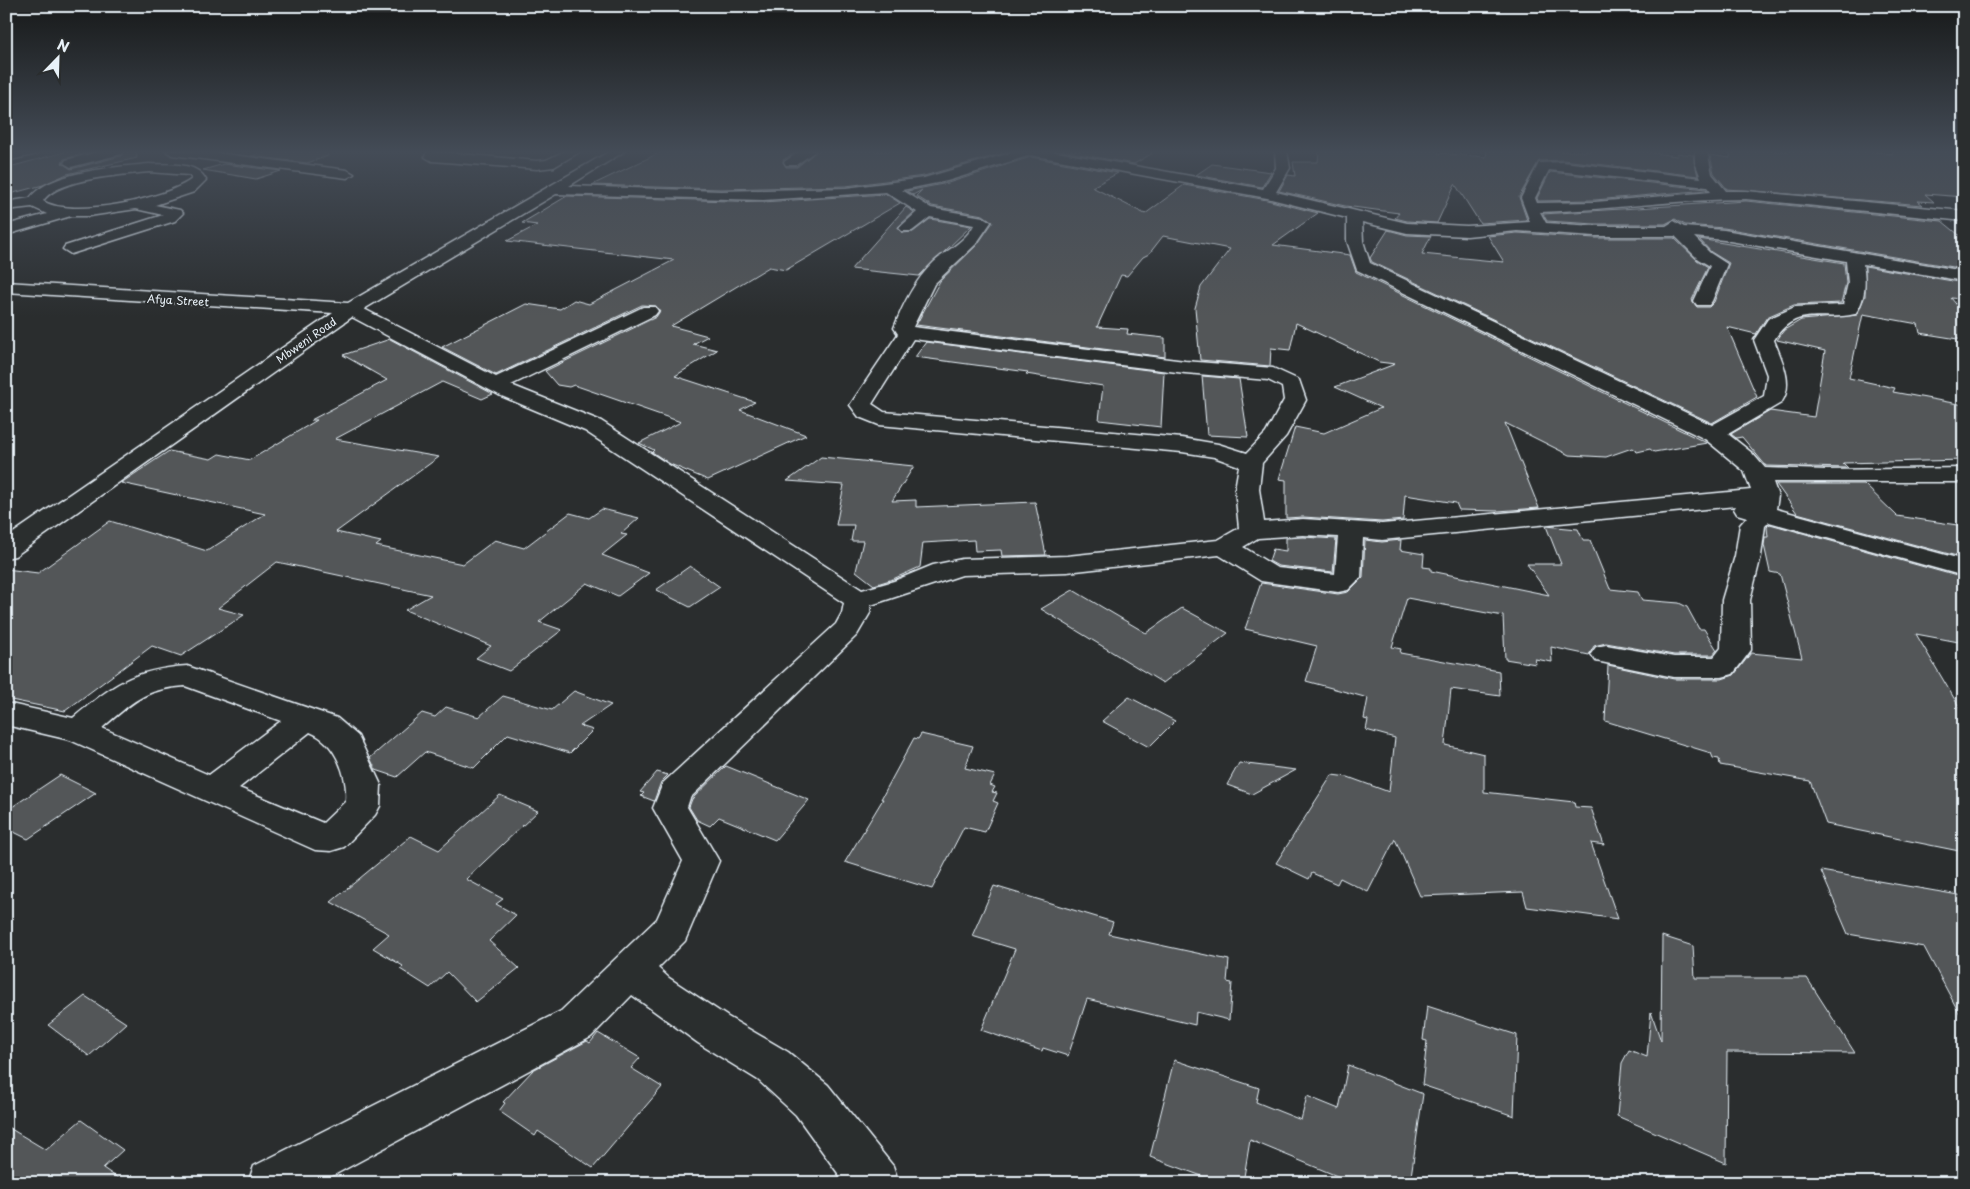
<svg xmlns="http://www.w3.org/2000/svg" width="1970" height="1189" font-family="'Playpen Sans',sans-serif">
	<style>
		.building { fill: #535759; stroke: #e8f1f8 }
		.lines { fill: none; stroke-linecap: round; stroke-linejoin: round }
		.minor-casing { stroke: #e8f1f8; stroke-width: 3 }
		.minor { fill: #2a2d2e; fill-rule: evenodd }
		.labels { text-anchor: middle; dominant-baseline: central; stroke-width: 4; stroke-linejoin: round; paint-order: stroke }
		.far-street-label { font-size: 11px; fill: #e8f1f8; stroke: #2a2d2e }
	</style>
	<rect width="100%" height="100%" fill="#2a2d2e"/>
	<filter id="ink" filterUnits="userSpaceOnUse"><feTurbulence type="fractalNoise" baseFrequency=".02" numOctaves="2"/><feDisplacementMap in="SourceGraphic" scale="10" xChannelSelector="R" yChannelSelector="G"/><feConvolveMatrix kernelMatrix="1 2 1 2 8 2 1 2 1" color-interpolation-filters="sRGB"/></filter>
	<g filter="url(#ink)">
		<path class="building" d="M68,151H93L64,159L62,163L71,169L121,156L124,151H136L137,158L67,174L43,185L6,195V168Z
			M267,151H326L328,156L307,163L251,156Z
			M663,151H797L783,160L786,167H797L817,151H1010L924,176L846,186L721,189L592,185Z
			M1062,151H1156L1134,164Z
			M1319,151H1437L1438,153L1486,157L1487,151H1637L1677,156V153L1693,155L1698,176L1563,160L1539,161L1519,197L1527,220L1480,223L1455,184L1437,223L1407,221L1395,218L1399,213L1345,206L1279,191L1288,175L1295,176L1293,162H1318Z
			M1730,151H1866L1893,154L1892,151H1964V197L1925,194L1934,202L1918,201L1923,205L1727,189L1714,173L1710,155L1730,158Z
			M1031,157L1118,173L1092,187L1145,214L1184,185L1267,200L1318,213L1273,245L1350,255L1356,272L1707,443L1654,452L1650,449L1637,452L1632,448L1606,457L1569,455L1505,423L1539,508L1498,511L1459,510L1456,503L1405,495L1403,520L1382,522L1303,517L1286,518V480L1279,479L1295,427L1324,433L1381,408L1335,387L1395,364L1379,362L1296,323L1290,350L1271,348L1270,366L1200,360L1195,308L1201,287L1230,249L1163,236L1149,254L1143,257L1127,276L1121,275L1097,327L1128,329L1127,334L1165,338V357L916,325L940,281L977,245L993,222L983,215L932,206L916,196L922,190L913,195L907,191L948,183Z
			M224,164L281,171L256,179L203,170Z
			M1212,164L1271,172L1262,187L1196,175Z
			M1550,172L1706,189L1707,190L1595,200L1538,201L1537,198Z
			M886,194L900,203L786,270L769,267L671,326L708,336L693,344L717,350L675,376L755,402L740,410L806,435L708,480L670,464L652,452L654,450L639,443L681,422L574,385L569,387L557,385L545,371L656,317L660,311L656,306L642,305L496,375L442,347L526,304L560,309L574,300L589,304L674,260L507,241L537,225L522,223L567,196L763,202Z
			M1746,201L1942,221L1964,239V269L1724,228L1685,225L1675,219L1665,224H1595L1547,221L1543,214Z
			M906,207L914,212L898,227L902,233L913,232L930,219L971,226L919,276L851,269Z
			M1388,230L1407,235L1431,236L1422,254L1504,262L1488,236L1517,233L1595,238H1674L1697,260L1708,267L1692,300L1697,307H1709L1714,302L1729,263L1711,252L1699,239L1844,263L1846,283L1841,303L1794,305L1767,317L1756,334L1727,327L1757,397L1712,423L1372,262L1370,258Z
			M1865,266L1964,283V299L1951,298L1964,314V340L1920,333L1918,324L1863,314L1849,378L1895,388L1893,392L1964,405V460L1843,463L1848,468L1766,466L1742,437L1736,438L1731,434L1770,411L1814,417L1825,351L1777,340L1784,330L1801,320L1857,315L1865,296Z
			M390,339L493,394L482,399L442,382L335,439L439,457L336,532L381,542L376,546L463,564L495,540L524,548L570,513L589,518L602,509L639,518L621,534L627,535L602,555L649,573L618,596L587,583L539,622L562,630L509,671L476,658L491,646L405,610L431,595L277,562L218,608L244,615L181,656L152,646L65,711L6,699V569L38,573L110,521L207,551L265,514L121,483L169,451L211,459L219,454L250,460L317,420H311L387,380L343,355Z
			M926,342L1164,372L1161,427L1099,420L1103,386L1026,374L1028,372L915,357Z
			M1202,376L1239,379L1248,437L1207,435Z
			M821,457L914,466L892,501L916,500V507L1035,502L1046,555L1002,556L1001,550L975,551L974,540L923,543L920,567L893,579L874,585L856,571L863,541H851L854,525H836L844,485L787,481Z
			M1776,484H1864L1897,516L1964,526V558L1797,513Z
			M1770,524L1964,578V643L1916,634L1964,715V852L1826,824L1810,781L1720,765L1719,759L1713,758L1711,753L1605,721L1608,665L1674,679H1722L1734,675L1751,653L1802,658L1780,574L1770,572L1764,545L1765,537H1768L1767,527Z
			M1546,526L1578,529L1583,540H1590L1610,589L1638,592L1642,600L1679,603L1687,607L1699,629H1704L1717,650L1713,655H1674L1606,643L1594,646L1589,655L1551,647L1552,662L1535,659L1536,664L1505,659L1503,616L1407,598L1392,647L1401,649L1400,653L1499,671L1500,696L1451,689L1445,745L1484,754V792L1574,802L1575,807L1591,808L1604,845L1591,843L1618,919L1527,907L1523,892L1420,896L1395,839L1368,892L1340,878L1337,884L1312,873L1309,879L1276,863L1332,775L1348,777L1389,792L1395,738L1366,730L1368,720L1364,719L1368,698L1306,681L1317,646L1245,629L1261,583L1338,594L1348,592L1363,577L1365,540L1382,542L1401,540L1400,550L1424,554L1423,567L1431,568V571L1549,595L1527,564H1561Z
			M1303,537L1336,539L1333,572L1278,566L1269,561L1273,549L1286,551V538Z
			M690,566L720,587L690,607L656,590Z
			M1073,590L1146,633L1182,608L1228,633L1163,683L1041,609Z
			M574,691L611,705L580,726L593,730L570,753L508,734L474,768L425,752L397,777L376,770L370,758L422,713L435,717L446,707L479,717L503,696L552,710Z
			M1129,697L1175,721L1149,747L1102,721Z
			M921,734L973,746L965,768L995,775L990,785L995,787L992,792L997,793L993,801L998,803L985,832L964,827L932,889L845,862L883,799H881L914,738L918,739Z
			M1239,763L1296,770L1252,794L1227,785Z
			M726,766L809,800L775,840L719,817L710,826L697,820L689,807L692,799Z
			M657,772L668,775L661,782L654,801L641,796L644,793L640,792Z
			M60,775L96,793L28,839L6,828V811Z
			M500,795L538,811L466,879L503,899L496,904L516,915L489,941L519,968L476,1002L447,972L430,988L400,969L403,966L373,948L389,934L331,902L411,836L439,850Z
			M1821,871L1964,896V1022L1924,947L1848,934Z
			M994,886L1113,922L1109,934L1229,960L1227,982L1232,983L1229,1020L1196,1012L1195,1025L1087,999L1068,1056L1043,1048L1042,1051L981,1030L1015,949L972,936Z
			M1662,936L1693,946L1695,978H1807L1855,1053L1727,1052L1726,1163L1617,1116L1622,1063L1629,1050L1647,1057L1651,1012L1661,1041Z
			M85,996L126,1023L89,1056L48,1025Z
			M1427,1006L1517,1035L1514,1116L1422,1085L1427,1041L1423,1040Z
			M598,1033L640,1058L631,1068L662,1087L593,1168L538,1131L535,1136L499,1111L505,1103L503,1102L533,1070L587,1041L590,1043Z
			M1174,1060L1259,1088L1256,1102L1301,1120L1307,1096L1339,1109L1348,1065L1423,1094L1410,1183H1354L1250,1140L1243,1183H1221L1150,1157Z
			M81,1120L123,1150L103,1168L125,1183H6V1126L46,1150Z"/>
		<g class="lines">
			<defs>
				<path id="minor" d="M15,151H38L37,154L6,161V153Z
					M101,151H122L121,154L71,167L64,163L66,160Z
					M166,151H202L347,170L354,174L347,178L172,155Z
					M427,151L537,161L546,160L565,151H581L554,167L537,169L432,161L425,157Z
					M610,151H625L569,186L721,191L846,188L924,178L1017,151H1051L1263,189L1276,168L1275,151H1287L1290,168L1276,192L1407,223L1467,226L1530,222L1521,198L1539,163L1563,162L1701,178L1695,162V151H1707L1712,174L1726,191H1746L1964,211V221L1746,199C1678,199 1609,210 1540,212L1546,223L1595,226H1666L1674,221L1684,227L1724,230L1964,271V281L1863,264C1866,281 1866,299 1855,314C1822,322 1796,304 1774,340C1781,359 1795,384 1781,403L1728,434L1752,453L1765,468L1827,470L1964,468V482H1773L1778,496L1776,509L1964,560V576L1769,522L1765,526L1761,556L1750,600L1751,650L1733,674L1722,677H1674L1596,661L1591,654L1596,647L1606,645L1674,657H1714L1721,648L1722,600L1735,556L1740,525L1747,517L1737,514L1734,509L1736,506L1382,540L1363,538L1361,577L1348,590L1338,592L1261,581L1219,555L1067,572L962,575L871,605L870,613L857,635L690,798L687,807L719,861L685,941L658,968L669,978L728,1017L788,1052L828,1085L893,1166L899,1183H845L796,1115L758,1080L698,1043L632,995L591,1037L319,1183H248L254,1166L561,1011L657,919L683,861L653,808L663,783L836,624L842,613L844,603L585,431L499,395L352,317L15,556L6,558V538L333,313L6,292V282L348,303ZM1031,155L1267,198L1347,218V241L1357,270L1705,439L1744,471L1751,490L1382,524L1303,519L1264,522L1259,489L1262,463L1286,436L1306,400L1299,380L1273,368L1185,361L913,327L934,284L976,244L991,222L983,217L931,208L902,190L947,181ZM1549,170L1707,187L1711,192L1595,202L1537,203L1535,198ZM886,192L917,212L899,228L902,231H912L930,217L974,225C966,241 947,250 934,262C915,280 903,304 894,328L898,334L850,405L859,417L879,425L1182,452L1214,457L1239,466L1235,489L1239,528L1218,540L1067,556L962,559L933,565L894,581L862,590L601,421L511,385L655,315L658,311L655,307H643L496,377L364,309L556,194L763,200ZM1362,222L1407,233L1467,236L1517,231L1595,236H1675L1698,259L1710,266L1694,301L1697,305H1709L1712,301L1727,264L1710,253L1694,237L1724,240L1846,261L1848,283L1843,305L1795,307L1768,319L1754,340L1767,375L1764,396L1712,425L1370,263L1363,241ZM913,339L1185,373L1268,380L1282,387L1284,400L1266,433L1247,453L1218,444L1182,438L884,412L872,404ZM1303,535L1338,537L1335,574L1277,568L1243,547L1258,538Z
					M800,151H815L796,165H786L784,162Z
					M149,164C168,165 197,161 206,180L194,192L155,205L180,210L183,213L175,221L71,254L63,249L65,246L163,215L136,209L89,216H71L6,235V225L47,214L32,207L6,210V202L30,198C50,171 117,167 149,164ZM149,172L189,175L192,179C166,199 71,219 43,201C58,178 123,175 149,172Z
					M187,666L337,718L358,736L381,785L380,806L375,815L344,847L331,851L315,850L70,740L6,725V703L73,718C114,684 132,670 187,666ZM185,686L281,721L209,775L102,728C133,702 143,689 185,686ZM310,732C336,742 348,776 346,801L323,823L239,788Z"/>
			</defs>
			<use href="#minor" class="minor-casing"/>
			<use href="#minor" class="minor"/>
		</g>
	</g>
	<linearGradient id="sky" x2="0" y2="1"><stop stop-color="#171919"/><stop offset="0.48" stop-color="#444c57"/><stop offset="1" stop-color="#444c57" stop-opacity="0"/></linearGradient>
	<rect width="1970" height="317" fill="url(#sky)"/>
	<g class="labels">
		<g class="far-street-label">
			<text transform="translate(178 300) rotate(3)">Afya Street</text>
			<text transform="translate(306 340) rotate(-35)">Mbweni Road</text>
		</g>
	</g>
	<rect width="1970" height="1189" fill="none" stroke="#2a2d2e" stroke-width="25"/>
	<rect x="12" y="12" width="1945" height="1164" fill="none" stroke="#e8f1f8" stroke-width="2" filter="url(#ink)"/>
	<g transform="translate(58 58) rotate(23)" stroke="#2a2d2e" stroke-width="4" paint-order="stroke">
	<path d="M0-4L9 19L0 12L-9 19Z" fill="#e8f1f8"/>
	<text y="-8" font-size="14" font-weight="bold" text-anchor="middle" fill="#e8f1f8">N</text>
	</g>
</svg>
